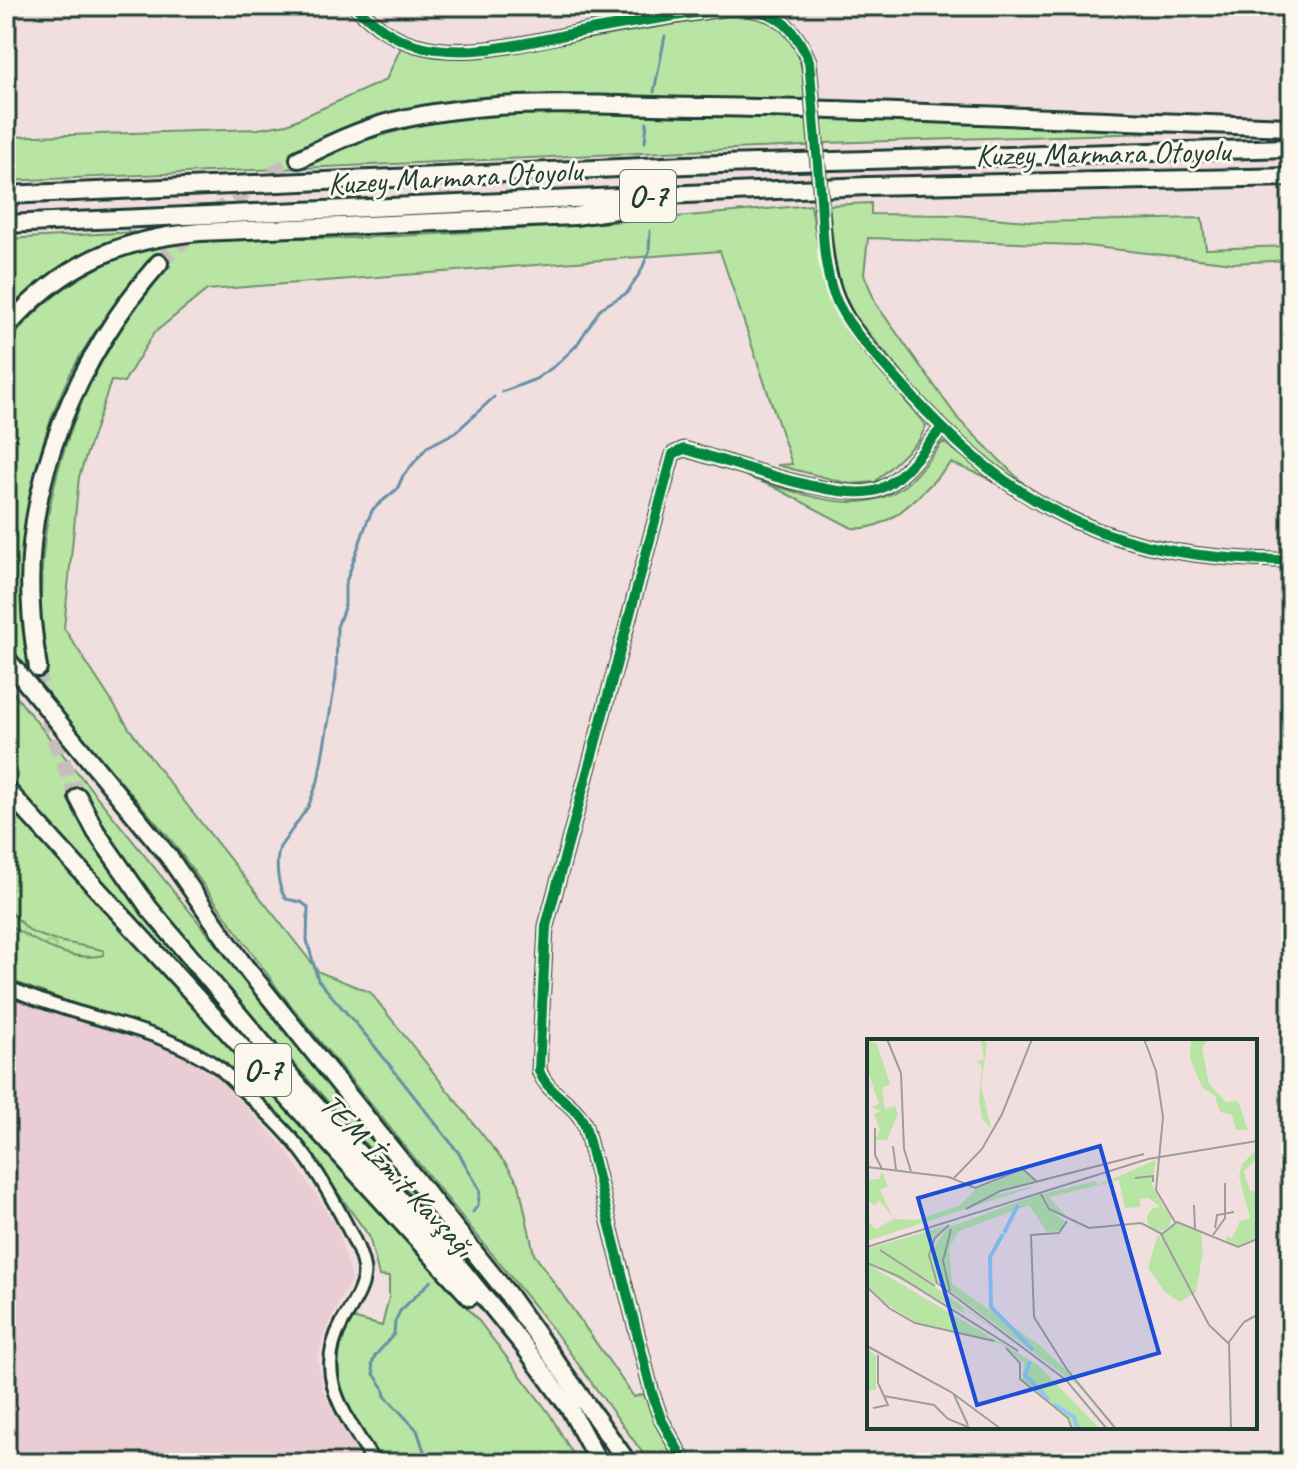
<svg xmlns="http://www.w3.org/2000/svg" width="1297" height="1469" font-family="Caveat,sans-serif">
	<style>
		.built { fill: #eacdd4 }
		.green { fill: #b8e5a3; stroke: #6c916c; stroke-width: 2; fill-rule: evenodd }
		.forest { fill: url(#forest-crowns); stroke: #6c916c; stroke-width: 2 }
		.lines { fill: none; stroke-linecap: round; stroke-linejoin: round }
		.stream { stroke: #6591a5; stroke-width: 3 }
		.highway-tunnel { stroke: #c7bebc; stroke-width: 16; stroke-dasharray: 16 8; stroke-linecap: butt }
		.minor-casing { stroke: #1f3d34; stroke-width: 17 }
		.highway-casing { stroke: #1f3d34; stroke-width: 22 }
		.minor { stroke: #fbf7ec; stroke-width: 11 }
		.highway { stroke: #fbf7ec; stroke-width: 16 }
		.minor-bridge-casing { stroke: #1f3d34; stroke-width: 17; stroke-linecap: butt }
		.minor-bridge { stroke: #fbf7ec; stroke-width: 11 }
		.cycleway-casing { stroke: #fbf7ec; stroke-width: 15 }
		.cycleway { stroke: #00873e; stroke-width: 10 }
		.labels { text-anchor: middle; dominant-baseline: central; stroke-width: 6; stroke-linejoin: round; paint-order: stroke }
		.shield { fill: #fbf7ec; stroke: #61756b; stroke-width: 2 }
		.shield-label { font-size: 30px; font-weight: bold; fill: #1f3d34 }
		.street-label { font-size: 32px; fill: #1f3d34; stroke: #fbf7ec }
		.inset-river { fill: none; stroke: #93c9f1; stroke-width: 4 }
		.inset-road { fill: none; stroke: #9d9e9a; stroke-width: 2 }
		.view { fill: #1d4ed8; fill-opacity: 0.15; stroke: #1d4ed8; stroke-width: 4 }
		.inset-edge { fill: none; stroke: #1f3d34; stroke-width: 4 }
	</style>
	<defs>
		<pattern id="forest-crowns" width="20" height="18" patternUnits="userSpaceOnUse" patternTransform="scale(2)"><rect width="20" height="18" fill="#b8e5a3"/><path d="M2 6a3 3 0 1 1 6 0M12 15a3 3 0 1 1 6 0" fill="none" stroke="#9ec58d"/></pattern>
	</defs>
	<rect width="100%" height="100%" fill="#f1dede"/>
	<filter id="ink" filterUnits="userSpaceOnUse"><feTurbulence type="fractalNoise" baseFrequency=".0125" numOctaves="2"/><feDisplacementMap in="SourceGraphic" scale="16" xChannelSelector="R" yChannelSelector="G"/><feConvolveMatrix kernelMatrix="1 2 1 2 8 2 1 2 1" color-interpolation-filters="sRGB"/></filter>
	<g filter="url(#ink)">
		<path class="built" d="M6,997L181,1054L222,1082L286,1149L337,1227L352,1278L324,1334L318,1359L321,1382L328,1402L363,1463H6Z"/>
		<path class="green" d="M732,15C791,14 803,49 805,100C742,99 679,98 616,97C502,95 394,97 290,152L305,163L356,143L432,121L523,111L916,119L1226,130V133L1215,134V131L826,143L825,145L6,181V137L258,129L287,124L386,80L402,45C427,55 448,59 474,57Z
			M871,203V214L956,215L1040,222L1202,218L1206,249L1291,246V260L1233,263L1078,245L868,238L864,274L876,304L959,420L1031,491L970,446L928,404L852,313L837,281L829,205Z
			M811,205C818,245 820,288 842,323L926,426L919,440L875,482L850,484L777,465L792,464L720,251L207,290L154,333L124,382L111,381L79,477L64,628L129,728L165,777L319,972L370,992L508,1167L519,1184L534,1254L634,1397L644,1394L677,1463H650L552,1328L280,992L172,841L60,711L6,642V347C39,301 83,270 136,252C196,231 287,240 352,238C506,232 658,219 811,205ZM149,259L170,266C86,358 40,479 41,604C41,626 47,650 47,671L28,663C9,579 29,465 64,387C85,340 118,300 149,259Z
			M135,232C87,251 41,275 6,314V239Z
			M943,442L1016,495L979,474L951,463C926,488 891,533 852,528L772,486L748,477C795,491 861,521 905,485C919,473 931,456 943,442Z
			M6,684L541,1346L595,1430L537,1346L445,1233L182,938L129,868L86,794L70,802C117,888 180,962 242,1037L6,777Z
			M6,803L398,1228L478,1320L549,1413L578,1463H381C353,1412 319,1377 352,1318L382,1326L389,1297V1277L379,1276L369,1236L302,1143L231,1068L194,1043L89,1009L6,979Z"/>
		<path class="forest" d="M6,908L31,932L53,940L98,949L104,951V955C69,963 34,941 6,923Z"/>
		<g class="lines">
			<path class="stream" d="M654,92L665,36
				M645,142L647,122
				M502,392L536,379L556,365L576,346L601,308L627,293L641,271L649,252L650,231
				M473,1212L478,1205L480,1190L458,1152L369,1039L318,980L307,940L308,907L301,902L286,899C277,887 275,861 280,847L308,807L318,781L336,678L337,627L345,605V585L367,522L373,509L397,489L403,476L427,447L456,432L494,397
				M428,1463L417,1430L385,1396L383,1387L374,1374L372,1364L375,1356L394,1334L395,1322L400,1311L431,1281"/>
			<path class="highway-tunnel" d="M159,263C202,221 246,187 299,159
				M38,668C44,713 59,756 78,797"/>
			<defs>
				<path id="minor" d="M355,6C373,23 391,38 416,45C470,60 531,41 585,31C633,22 681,15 729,8C773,8 792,21 809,61
					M824,235C831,312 855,331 903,386C1016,514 1121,561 1291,560
					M6,986C75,1020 158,1024 221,1069C248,1096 280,1122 303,1153C320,1175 334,1201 347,1226C354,1240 363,1257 364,1272C364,1289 350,1308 342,1323C312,1377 347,1416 374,1463
					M685,1463L661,1419L652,1393L585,1126C576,1102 547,1095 539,1070L546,926L673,454L684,449C726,460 844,505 880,489C904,478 923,449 941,429"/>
				<path id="highway" d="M299,159C330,144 361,129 394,121C497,96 604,106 709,107C903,110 1097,121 1291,127
					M6,195L687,165L1291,148
					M6,224L867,186L1291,177
					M6,328C61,265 118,239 200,232L575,216L643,206
					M6,658L169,857L243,964L507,1293L628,1463
					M38,668C35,648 32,628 31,607C23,481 78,356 159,263
					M6,789L470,1297
					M78,797L96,832L149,908L303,1091L453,1259L524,1346L570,1409L599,1463"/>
			</defs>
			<use href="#minor" class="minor-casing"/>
			<use href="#highway" class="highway-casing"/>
			<use href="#minor" class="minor"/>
			<use href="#highway" class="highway"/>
			<defs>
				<path id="minor-bridge" d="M809,61L824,235"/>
			</defs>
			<use href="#minor-bridge" class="minor-bridge-casing"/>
			<use href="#minor-bridge" class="minor-bridge"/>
			<defs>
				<path id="cycleway" d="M355,6C373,23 391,38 416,45C470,60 531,41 585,31C633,22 681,15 729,8C773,8 792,21 809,61C813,107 817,153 821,199C823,231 823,265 834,295C848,330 879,358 903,386C1016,514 1121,561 1291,560
					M685,1463L661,1419L652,1393L585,1126C576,1102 547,1095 539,1070L546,926L673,454L684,449C726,460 844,505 880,489C904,478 923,449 941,429"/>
			</defs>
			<use href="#cycleway" class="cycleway-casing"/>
			<use href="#cycleway" class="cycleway"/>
		</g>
	</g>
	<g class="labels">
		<g class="shield">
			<rect x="620" y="170" width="56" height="52" rx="6"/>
			<rect x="235" y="1044" width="56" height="52" rx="6"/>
		</g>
		<g class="shield-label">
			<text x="648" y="196">O-7</text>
			<text x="263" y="1070">O-7</text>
		</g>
		<g class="street-label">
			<text transform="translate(1103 153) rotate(-1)">Kuzey Marmara Otoyolu</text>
			<text transform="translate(455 177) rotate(-3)">Kuzey Marmara Otoyolu</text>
			<text transform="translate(397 1175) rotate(47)">TEM İzmit Kavşağı</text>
		</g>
	</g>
	<g transform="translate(867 1039)">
		<rect width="390" height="390" fill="#f1dede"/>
		<path d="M289,121L285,145L299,173L282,159L273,160V168L258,169L252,141L182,158L202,180L183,169L176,155L228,142L231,146ZM157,131L168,141L116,159L173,146L0,202V181L9,190L27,180L49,181L92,167L109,150ZM173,155L180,169L198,182L193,192L180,193L162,166L92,192L82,209L85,245L171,305L197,329L247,390L209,345L70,242L64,213L80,189ZM309,184L334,193L336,212L329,253L313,263L298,253L281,229L291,195L295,204L294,197ZM79,187L64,205L70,246L32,223L181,327L95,268L99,275L0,223V210ZM0,225L171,326L233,390H206L202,379L155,341L157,324L134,305L50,284L12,260L0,246ZM0,309L9,317V351H0Z" fill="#b8e5a3"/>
		<path d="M0,0L10,5L23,45L15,49L18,70L28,67L31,75L20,101H8L13,91L7,75L14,72L4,68L12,65L0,29ZM114,0L120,4L114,46L124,89L115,80L112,60L115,27L109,22L117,21ZM324,0H342L335,8L342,45L359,63L371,62L381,91H369L365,76L353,73L348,57L335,48L323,20ZM390,110V120L377,132L383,152L390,151L388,199L371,207L359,203V197L365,199L373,182L383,179L372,137L375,125ZM15,133L21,147L13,151L25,177L12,161L8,167L0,160V141L12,140Z" fill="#b8e5a3"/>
		<path d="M280 180a12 12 0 1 1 24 0a12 12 0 1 1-24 0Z" fill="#b8e5a3"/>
		<path class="inset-river" d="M137,194L151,166M136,195L123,218L124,268L166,311M163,322L158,336L182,361M187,365L207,378L211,390"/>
		<path class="inset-road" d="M20,0L34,34L37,110L44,132M277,0L289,32L296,78L289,151L308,183M8,89V116L15,130M26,107L29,131M0,128L82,138L108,149L156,130L169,142M87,139L115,110L135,75L165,0M268,139L286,137V143M174,155L182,170L222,189L274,184L295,195L310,183L371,208L390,200M327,166L328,191M99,170L133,152L277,115M200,182L192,194L164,196L167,278L201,332L249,390M82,186L68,199L62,216L70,244L199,341L240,390M348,189L350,176L367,173M294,195L342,286L362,305M346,196L358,179V144M0,208L281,120L390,102M13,211L68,247M0,224L31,237L151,312M0,248L22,269L48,284L127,302M83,252L76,222L84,190M0,307L84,353L134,390M139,309L153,324V340L201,379L205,390M87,356L101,386M17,357L67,366L81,380L106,390M6,369L21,366L11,344V316M364,390L362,303L377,283L390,276"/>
		<path class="view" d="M233,107L292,314L110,366L51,159Z"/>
		<rect width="390" height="390" class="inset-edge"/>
	</g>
	<rect width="1297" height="1469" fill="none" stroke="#fbf7ec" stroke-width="32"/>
	<rect x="16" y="16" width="1265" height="1437" fill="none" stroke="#1f3d34" stroke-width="3" filter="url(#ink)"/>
</svg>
